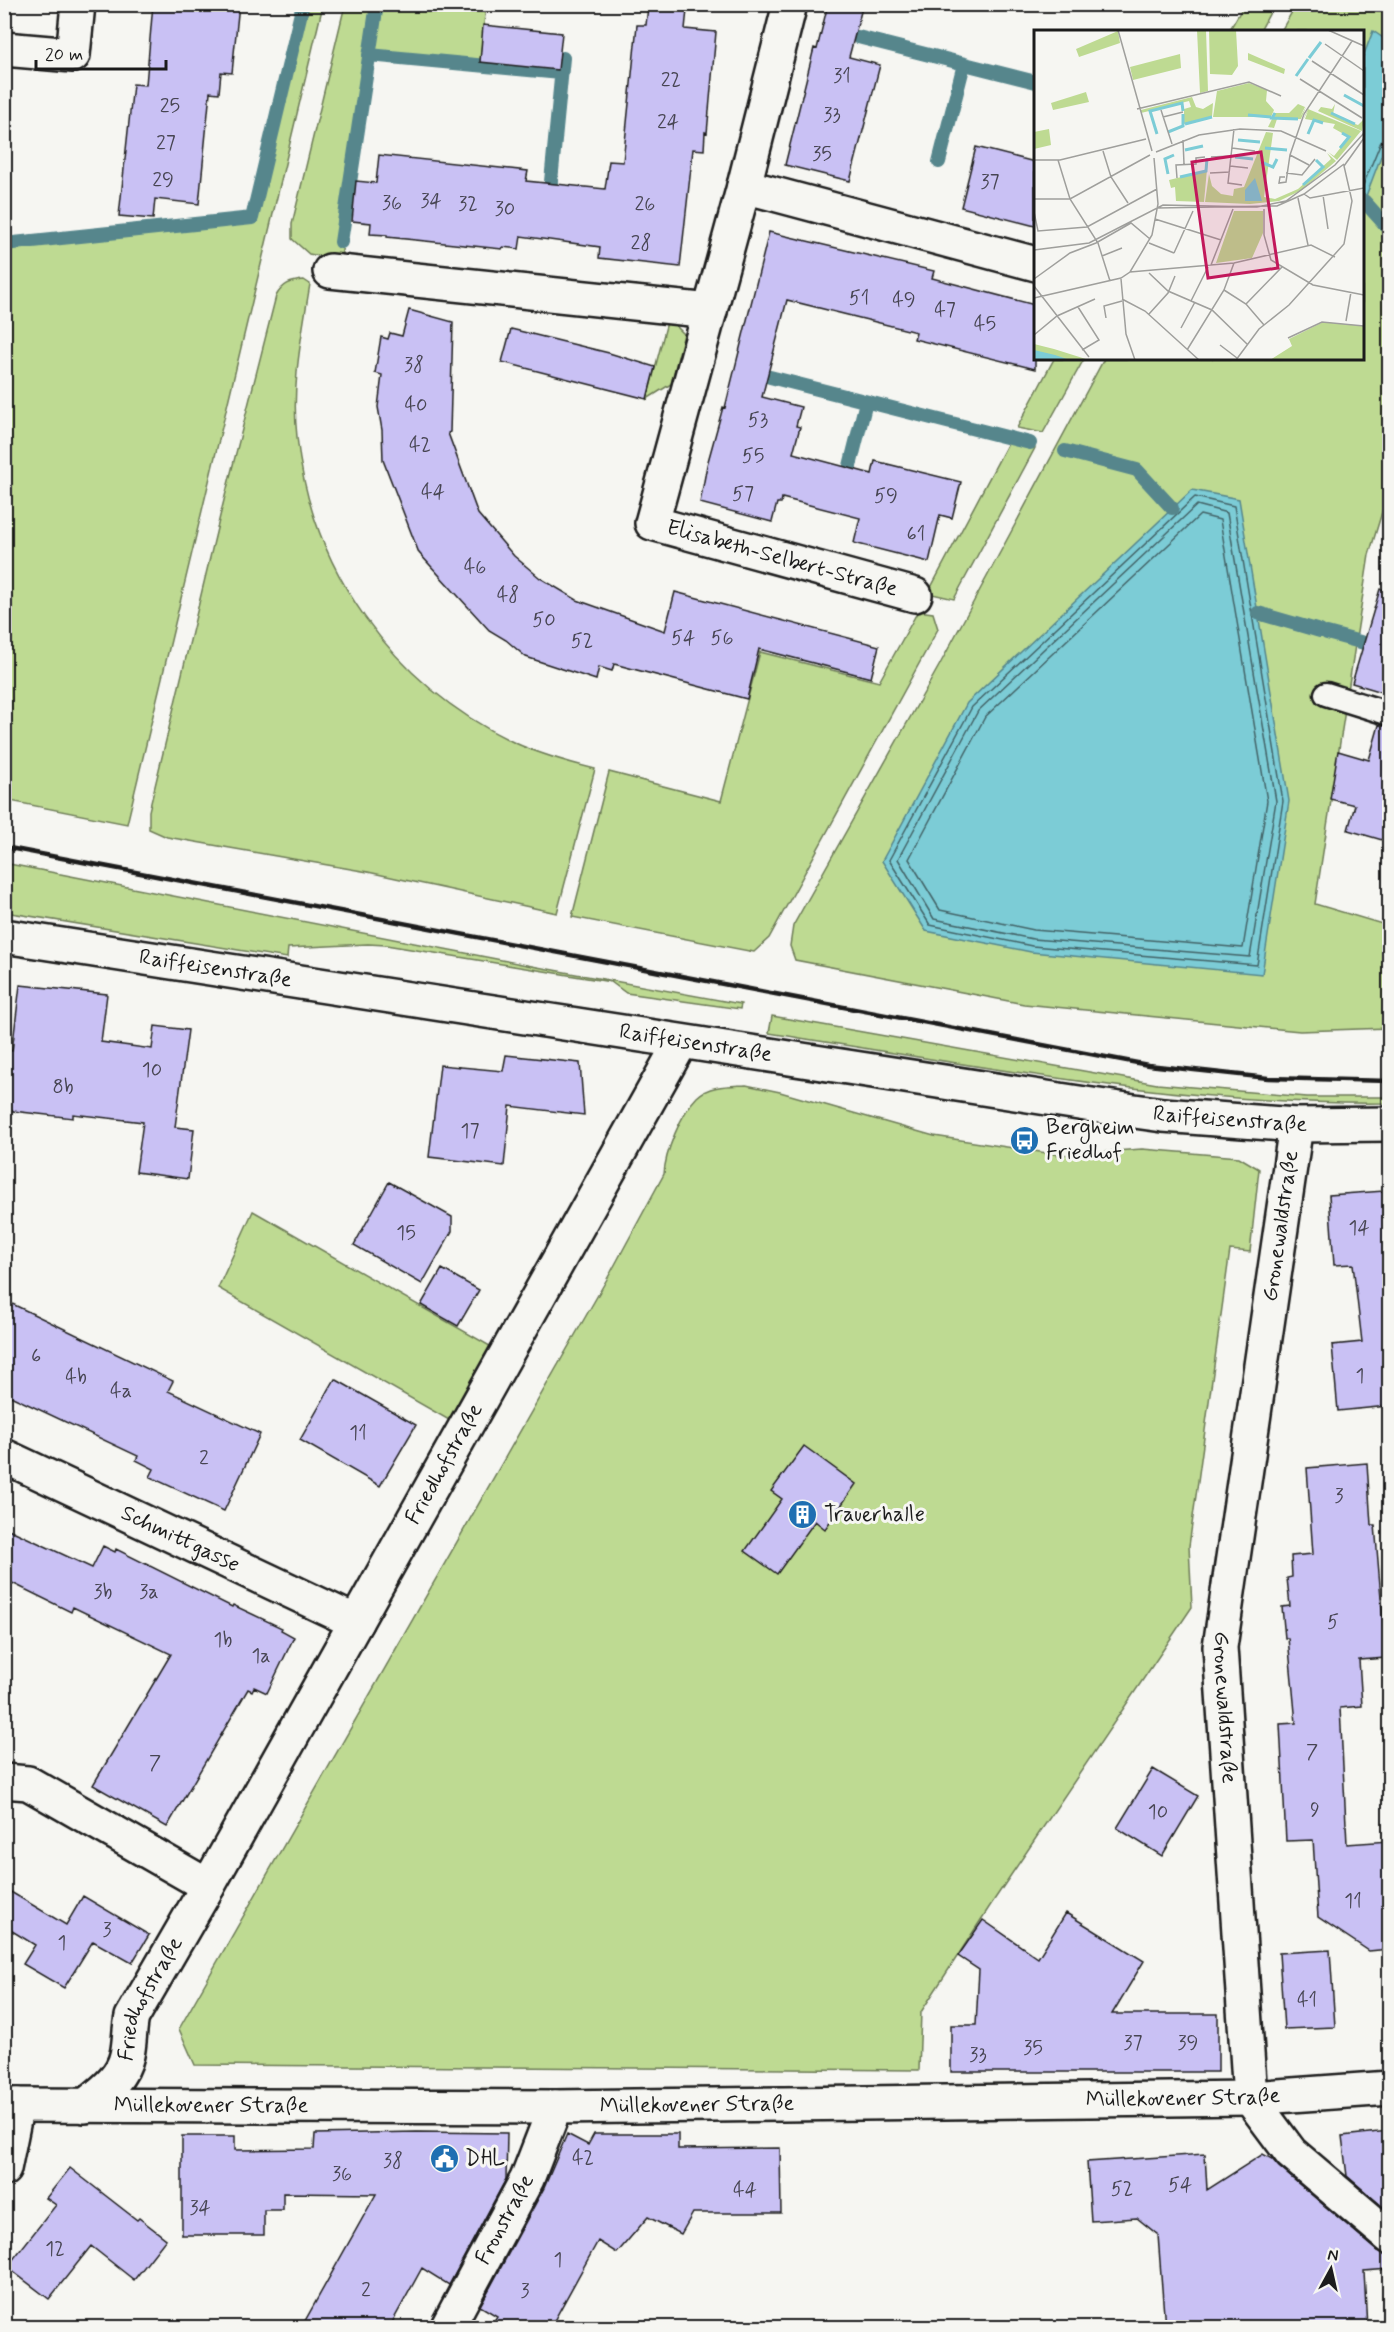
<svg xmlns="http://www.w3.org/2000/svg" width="1394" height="2332" font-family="Mynerve,sans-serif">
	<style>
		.green { fill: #beda92; stroke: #6d7b57; stroke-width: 1.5 }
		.water { fill: #7cccd6; stroke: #56868c; stroke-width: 1.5 }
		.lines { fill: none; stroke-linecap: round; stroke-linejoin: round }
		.shore { stroke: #426266; stroke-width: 1.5 }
		.stream { stroke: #56868c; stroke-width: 14 }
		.building { fill: #c9c1f4; stroke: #1c1c1c; stroke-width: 1.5 }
		.service-casing { stroke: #1c1c1c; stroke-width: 27 }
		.minor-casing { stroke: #1c1c1c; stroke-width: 38 }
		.tertiary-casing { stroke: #1c1c1c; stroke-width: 38 }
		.service { stroke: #f6f6f2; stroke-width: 22 }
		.minor { stroke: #f6f6f2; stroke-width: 33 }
		.tertiary { stroke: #f6f6f2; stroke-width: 33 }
		.rail { stroke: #1c1c1c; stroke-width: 4.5 }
		.labels { text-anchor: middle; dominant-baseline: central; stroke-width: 6; stroke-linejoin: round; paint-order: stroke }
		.number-label { font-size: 20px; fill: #474552 }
		.street-label { font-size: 22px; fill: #1c1c1c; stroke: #f6f6f2 }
		.poi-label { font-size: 22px; fill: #1c1c1c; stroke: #f6f6f2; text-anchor: start }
		.inset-river { fill: none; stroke: #7cccd6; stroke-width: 3 }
		.inset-road { fill: none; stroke: #9f9f9c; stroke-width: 1.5 }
		.view { fill: #c2185b; fill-opacity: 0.15; stroke: #c2185b; stroke-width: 3 }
		.inset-edge { fill: none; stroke: #1c1c1c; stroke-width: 3 }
	</style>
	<rect width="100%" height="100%" fill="#f6f6f2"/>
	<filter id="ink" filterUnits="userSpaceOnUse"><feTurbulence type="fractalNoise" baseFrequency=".0167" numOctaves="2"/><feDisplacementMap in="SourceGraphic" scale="12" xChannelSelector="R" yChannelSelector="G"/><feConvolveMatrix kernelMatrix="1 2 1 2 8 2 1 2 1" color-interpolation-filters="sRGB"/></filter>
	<g filter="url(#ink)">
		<path class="green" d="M306,5H323L127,824L5,800V248L254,221Z
			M345,5H373L340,212L337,241L343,242L341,260L309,254L292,239V224Z
			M380,5H486L480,62L372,52Z
			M1244,5H1274L1260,31H1229Z
			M1296,5H1389V489L1369,555L1315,904L1389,926V1028L1300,1031L1024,1004L795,960L790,946L793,926L939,666L1104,359L1362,358V32L1281,31Z
			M304,280L310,284C302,334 291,386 297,437C311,570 393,684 513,742C539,754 567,762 595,769L557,913L368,872L167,837L149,829V811L220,516L276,296C283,284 290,281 304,280Z
			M667,322L673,323L684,334L671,384L647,399Z
			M1054,359H1084L1043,433L1017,428Z
			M1009,441L1035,448L954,599L928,593Z
			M918,611L933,613L938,629L769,938L754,952L572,917L609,772L721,801L760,652L879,682Z
			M4,863L537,967L741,1004L740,1009L626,993L611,982L386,945L368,944L288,948L287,958L5,912Z
			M772,1016L1157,1084L1307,1097H1389V1103C1181,1106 975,1065 769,1033Z
			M746,1085L780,1092L934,1136L1060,1155L1142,1149L1239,1157L1259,1169L1250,1252L1230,1250L1189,1546L1192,1607L990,1906L921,2012L919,2070L195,2065L179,2029L611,1272L664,1174C665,1153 681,1113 697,1097C709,1085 730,1086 746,1085Z
			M253,1211L497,1350L456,1424L218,1288Z"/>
		<path class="water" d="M1373,31L1389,42V135L1363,204V57Z
			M1192,490L1239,499L1289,801L1262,974L1031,952L926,931L882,861L967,703Z"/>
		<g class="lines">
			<path class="shore" d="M1362,188L1382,139L1390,136
				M1195,497L1234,506L1283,801L1257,965L1032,946L930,925L889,860L972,707Z
				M1197,505L1227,513L1276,801L1250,957L1033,939L934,919L898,859L978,711Z
				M1200,515L1220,520L1267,801L1243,948L1034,930L940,910L909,859L985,717Z"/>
			<path class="stream" d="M858,37L1036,82
				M369,55L561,73
				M939,162L964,64
				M1364,201L1390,230
				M549,202L563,58
				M341,242L377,4
				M4,244L252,218L303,4
				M770,377L1030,443
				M1065,451L1137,470L1172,508
				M845,486L866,402
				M1258,613L1320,631
				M1327,633L1390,650"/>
		</g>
		<path class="building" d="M153,4H239L232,73L221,72L219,93L210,92L199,204L155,199L153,219L119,216L133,84L146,85Z
			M828,4H863L849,57L880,65L850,181L785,165L814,48L817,49Z
			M648,6L687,10L685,29L716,32L707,133L705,132L704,150L693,149L680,267L599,258L600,247L521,236L519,249L503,247L502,249L387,237V235L370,234L371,223L352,221L356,181L376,183L379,155L528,171L526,181L605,189L609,161L623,162L637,25H646Z
			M483,25L562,33L558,70L480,62Z
			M976,147L1035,162V226L961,207Z
			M769,232L934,271L932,278L1035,305V369L914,339L916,332L787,300L762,397L801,407L796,426L800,427L793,453L872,474L875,461L961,482L952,518L940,515L929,562L854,543L860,518L782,498L781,503H777L772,522L700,503L707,465L723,407L725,408Z
			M409,310L453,322L450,432L448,433L478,514L514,556L540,578L577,600L665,631L675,592L879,646L871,678L759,649L747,699L614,664L612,671L599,667L596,680L526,657L506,640L489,630L419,553L383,460L382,430L378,407L382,375L375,373L381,337L388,339L390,333L402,336Z
			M511,329L609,353L655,367L647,399L502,362Z
			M1380,589L1389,590V694L1352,683Z
			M1379,725L1389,727V842L1348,830L1355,805L1330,799L1338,751L1369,760Z
			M20,985L107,994L101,1042L152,1049L155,1026L188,1030L175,1127L194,1129L188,1179L136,1172L143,1122L73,1114V1118L4,1110V1050L12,1051Z
			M506,1055L580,1063L584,1115L510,1106L504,1166L429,1157L440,1065L503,1071Z
			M389,1182L452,1217V1231L422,1284L354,1245Z
			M1384,1191V1194L1389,1193V1376H1385L1388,1406L1338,1411L1332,1345L1362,1342L1353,1264L1334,1265L1329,1195Z
			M442,1269L479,1290L458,1326L421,1305Z
			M4,1300L173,1381L168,1391L260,1434L224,1511L150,1477L154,1469L136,1460L138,1456L4,1393Z
			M335,1379L416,1425L380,1486L300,1440Z
			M804,1446L856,1484L825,1529L815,1521L777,1574L745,1551L782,1499L771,1491Z
			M1367,1463L1371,1525H1375L1386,1658L1359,1660L1362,1706L1340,1708L1347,1844L1389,1841V1949L1369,1951L1318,1917L1313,1840L1286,1841L1280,1724L1296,1723L1288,1638H1285L1282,1607L1290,1606L1287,1578L1292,1577L1291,1556L1313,1554L1307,1468Z
			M4,1527L92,1568L103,1546L115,1552L116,1549L232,1607L233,1605L282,1628L281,1630L294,1637L267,1693L254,1687L252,1691L248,1689L167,1827L93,1785L171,1654L73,1607L71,1612L4,1579Z
			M1153,1769L1198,1796L1162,1856L1117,1828Z
			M4,1888L66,1925L83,1896L149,1935L132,1963L93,1941L64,1988L23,1964L35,1945L4,1926Z
			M1066,1913L1144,1961L1112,2014H1218V2072H951V2025H976L979,1970L958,1956L983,1920L1038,1958Z
			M1330,1950L1335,2027L1284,2029L1279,1953Z
			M1389,2131V2212L1347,2176L1342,2136Z
			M417,2132L507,2133L506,2179L449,2285L422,2268L389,2328H301L376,2194L283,2193V2210H264V2235H182V2136H235V2150L314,2149L315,2134Z
			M567,2134L588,2145L594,2134H678V2149L780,2148L781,2213H693L681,2234L648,2217L617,2253L598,2241L550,2328H490L497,2316L480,2306L544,2188Z
			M1205,2154L1207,2190L1263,2154L1272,2159L1279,2167L1378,2251L1389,2255V2269L1364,2271L1367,2328H1165L1158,2235L1137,2218L1091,2221L1087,2162Z
			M70,2168L137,2220L139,2218L166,2239L134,2280L91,2246L49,2299L7,2267L56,2205L46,2198Z"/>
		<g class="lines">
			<defs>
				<path id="service" d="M1326,694L1390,714"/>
				<g id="minor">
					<path id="s1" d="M790,4L744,186L652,523L915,595"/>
					<path d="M4,49L73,55L78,4"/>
					<path d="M744,186L1036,264"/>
					<path d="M330,271L710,311"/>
					<path id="s2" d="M1296,1125L1220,1647L1250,2098L1291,2153L1390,2237"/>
					<path id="s3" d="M4,1456L356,1622"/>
					<path d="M4,1781L28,1783L208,1886"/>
					<path id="s4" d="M4,2105L555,2107L783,2104L1250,2098L1390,2088"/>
					<path id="s5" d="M85,2106C102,2092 122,2079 127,2055C130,2042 129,2030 132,2017L208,1886L681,1042"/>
					<path d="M4,2169L17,2105"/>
					<path id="s6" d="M447,2328L527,2179L555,2107"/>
				</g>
				<g id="tertiary">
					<path id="s7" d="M4,936L1092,1105L1163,1115L1296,1125L1390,1124"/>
				</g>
			</defs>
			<use href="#service" class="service-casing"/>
			<use href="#minor" class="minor-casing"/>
			<use href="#tertiary" class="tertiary-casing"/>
			<use href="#service" class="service"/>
			<use href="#minor" class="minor"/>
			<use href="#tertiary" class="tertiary"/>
			<path class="rail" d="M4,847L1148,1065L1268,1078L1390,1081"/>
		</g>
	</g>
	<defs>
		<symbol id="bus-disc" viewBox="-11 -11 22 22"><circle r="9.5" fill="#1f6fb2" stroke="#f6f6f2"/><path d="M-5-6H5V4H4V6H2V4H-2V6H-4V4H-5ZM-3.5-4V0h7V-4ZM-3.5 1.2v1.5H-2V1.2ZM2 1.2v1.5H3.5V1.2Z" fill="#fff"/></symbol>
		<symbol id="building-disc" viewBox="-11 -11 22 22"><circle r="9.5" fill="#1f6fb2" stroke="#f6f6f2"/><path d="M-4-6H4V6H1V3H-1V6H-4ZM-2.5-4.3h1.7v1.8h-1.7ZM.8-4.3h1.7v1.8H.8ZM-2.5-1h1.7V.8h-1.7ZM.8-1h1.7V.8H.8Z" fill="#fff"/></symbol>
		<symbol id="civic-disc" viewBox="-11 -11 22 22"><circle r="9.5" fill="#1f6fb2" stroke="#f6f6f2"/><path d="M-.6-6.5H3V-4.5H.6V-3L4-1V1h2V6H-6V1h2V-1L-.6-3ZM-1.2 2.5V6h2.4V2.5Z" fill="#fff"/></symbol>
	</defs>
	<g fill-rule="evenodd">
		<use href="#bus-disc" x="1008" y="1124" width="33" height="33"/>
		<use href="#building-disc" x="786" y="1498" width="33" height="33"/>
		<use href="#civic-disc" x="428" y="2142" width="33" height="33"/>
	</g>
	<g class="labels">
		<g class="number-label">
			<text x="842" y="76">31</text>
			<text x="671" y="80">22</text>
			<text x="170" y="106">25</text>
			<text x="832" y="115">33</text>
			<text x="668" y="122">24</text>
			<text x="166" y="143">27</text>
			<text x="822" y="154">35</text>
			<text x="163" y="180">29</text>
			<text x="990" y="182">37</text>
			<text x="431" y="201">34</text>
			<text x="392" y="203">36</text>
			<text x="468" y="204">32</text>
			<text x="645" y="204">26</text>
			<text x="505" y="209">30</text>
			<text x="641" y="243">28</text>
			<text x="859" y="298">51</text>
			<text x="904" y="300">49</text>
			<text x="945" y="310">47</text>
			<text x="985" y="324">45</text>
			<text x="414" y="365">38</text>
			<text x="416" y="405">40</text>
			<text x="758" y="420">53</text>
			<text x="420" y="445">42</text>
			<text x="753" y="456">55</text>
			<text x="433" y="492">44</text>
			<text x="743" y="494">57</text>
			<text x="886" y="496">59</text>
			<text x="916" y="534">61</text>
			<text x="475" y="567">46</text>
			<text x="508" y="595">48</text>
			<text x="544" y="620">50</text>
			<text x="683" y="638">54</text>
			<text x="722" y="638">56</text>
			<text x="582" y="641">52</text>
			<text x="152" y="1070">10</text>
			<text x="63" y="1087">8b</text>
			<text x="470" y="1131">17</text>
			<text x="1359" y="1228">14</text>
			<text x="406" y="1233">15</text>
			<text x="36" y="1356">6</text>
			<text x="1360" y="1376">1</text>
			<text x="76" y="1377">4b</text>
			<text x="121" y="1391">4a</text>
			<text x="358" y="1433">11</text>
			<text x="204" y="1458">2</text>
			<text x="1339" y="1496">3</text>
			<text x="103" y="1592">3b</text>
			<text x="149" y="1592">3a</text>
			<text x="1333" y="1622">5</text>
			<text x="223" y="1640">1b</text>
			<text x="261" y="1656">1a</text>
			<text x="1312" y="1752">7</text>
			<text x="155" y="1763">7</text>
			<text x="1315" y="1810">9</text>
			<text x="1158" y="1812">10</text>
			<text x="1353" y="1901">11</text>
			<text x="107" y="1930">3</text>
			<text x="62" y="1943">1</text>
			<text x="1307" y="2000">41</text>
			<text x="1133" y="2043">37</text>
			<text x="1188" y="2043">39</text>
			<text x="1033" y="2048">35</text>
			<text x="978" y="2055">33</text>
			<text x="583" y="2158">42</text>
			<text x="393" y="2161">38</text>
			<text x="342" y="2174">36</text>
			<text x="1180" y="2185">54</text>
			<text x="1122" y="2189">52</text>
			<text x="745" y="2190">44</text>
			<text x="200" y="2208">34</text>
			<text x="55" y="2249">12</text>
			<text x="558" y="2260">1</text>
			<text x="366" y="2290">2</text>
			<text x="525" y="2291">3</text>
		</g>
		<g class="street-label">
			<text stroke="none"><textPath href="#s1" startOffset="672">Elisabeth-Selbert-Straße</textPath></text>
			<text stroke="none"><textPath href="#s7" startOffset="214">Raiffeisenstraße</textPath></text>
			<text stroke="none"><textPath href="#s7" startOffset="700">Raiffeisenstraße</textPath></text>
			<text stroke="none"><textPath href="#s7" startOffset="1240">Raiffeisenstraße</textPath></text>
			<text transform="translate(1281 1226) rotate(-82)">Gronewaldstraße</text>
			<text stroke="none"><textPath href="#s5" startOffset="741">Friedhofstraße</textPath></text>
			<text stroke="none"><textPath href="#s3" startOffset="195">Schmittgasse</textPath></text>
			<text stroke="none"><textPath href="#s2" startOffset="588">Gronewaldstraße</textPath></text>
			<text stroke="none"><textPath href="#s5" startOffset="129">Friedhofstraße</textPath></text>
			<text stroke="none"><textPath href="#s4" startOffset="1179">Müllekovener Straße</textPath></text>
			<text stroke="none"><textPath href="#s4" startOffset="693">Müllekovener Straße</textPath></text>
			<text stroke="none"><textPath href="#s4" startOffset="207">Müllekovener Straße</textPath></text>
			<text stroke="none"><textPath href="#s6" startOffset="123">Fronstraße</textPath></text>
		</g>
		<g class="poi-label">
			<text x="1046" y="1128">Bergheim<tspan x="1046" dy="25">Friedhof</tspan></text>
			<text x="824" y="1515">Trauerhalle</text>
			<text x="465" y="2159">DHL</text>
		</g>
	</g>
	<g transform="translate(1034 30)">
		<rect width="330" height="330" fill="#f6f6f2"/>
		<path d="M163,0H172L174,61L166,63ZM175,0H202L204,36L198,45L176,44ZM84,1L86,13L45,27L42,19ZM214,23L251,39L250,44L214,30ZM146,24L147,38L99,50L96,37ZM215,53L233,60L232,71L240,80L237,87H179L183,61ZM52,62L55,72L19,80L17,73ZM158,67L162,77L169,79L179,73L178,87L150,94V79L157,77L155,71L107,83V80ZM264,74L271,77L266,87L272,77L267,89H243L240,98L234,97L241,83H255ZM301,74L299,84L310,90L324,95L330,89L328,101L284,81L287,77L298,79ZM274,79L327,101L303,130L294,122L300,126L315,107L299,98L301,94L271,89L274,81L269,90ZM15,99L17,115L0,119V102ZM232,102L239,103L230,167L241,169L264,159L297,129L293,123L302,131L268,160L245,171L216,174L171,172L175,144L178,156L187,164L199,166L200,159L210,157ZM174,128L170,172L142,171L141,157L137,158L135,150L172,141ZM200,181H229V203L218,228L182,233ZM289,292L330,296V330H236L258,316L255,309ZM0,314L20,319L55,330H0Z" fill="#beda92"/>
		<path d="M221,148L228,171H211V160ZM0,320L21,325L36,330H0Z" fill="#7cccd6"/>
		<path class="inset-river" d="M275,28L287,12M262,46L274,29M310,65L330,76M241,83L238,88L264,89M297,83L321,94M214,85L237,87M151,94L178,87M134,102L149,96V84M123,104L116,81L148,73L149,81M274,104L280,90L289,93M204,110L226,112M231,118L253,120M306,118L315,107L308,103M151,120L169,116M201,127L219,129M227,132L239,137L243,129M134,144L131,129L140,125M146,147L172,141L173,128M269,155L289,137L282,130"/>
		<path class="inset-road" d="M84,0L118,121M294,0L330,16M291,14L330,41M278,31L330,65M266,49L328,88M103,79L215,52L247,66M127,80L138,114M129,87L149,82M200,99L194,153L208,155M149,110L150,134M198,118L221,121M69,121L77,147L94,173M122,122L165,105L206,99L247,101L292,121M256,125L275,135M177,127L197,126M0,130H26L112,109M24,130L36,169L64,213L76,251M196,136L214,138M176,143L196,142M252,143L268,145L281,129M251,147H246L245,153L252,152L256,125L270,84L318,11M143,148L142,135L162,134V128L171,127M270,164L276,168L330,158M289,165L294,199M264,168L274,215M0,169H36L116,125M123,178L243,176L270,164L310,134M230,179V205L237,230L279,255L330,265M0,182L4,201L53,197L123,159M121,189L187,210M115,213L140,223M0,220L55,213L129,175L223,177L252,171L301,135L330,103M140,223L159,181M68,226L88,218M177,235L199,179M96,242L200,233L277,215L301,227M115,243L134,261L178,280L213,314M0,249L36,223L62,213L97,193L116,209M87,249L92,304L101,330M0,256L55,327M190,260L212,274L230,295M0,268L87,248L96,242L118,205L124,174L120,128M88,269L111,281L165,330M157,271L174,237M212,274L248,237M44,277L65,310L48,320M115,284L134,263L141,246M72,288L70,276L88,271M312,291L317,262M147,298L161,272M0,305L23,286L61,269M254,308L288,292L330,296M186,315L203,328M153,320L190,260L200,233M202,330L225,299L255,275L310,214L318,171L310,136L330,108"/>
		<path class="view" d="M227,122L244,238L174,248L158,132Z"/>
		<rect width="330" height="330" class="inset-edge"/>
	</g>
	<rect width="1394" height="2332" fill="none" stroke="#f6f6f2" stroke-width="24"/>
	<rect x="12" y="12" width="1370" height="2308" fill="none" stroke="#1c1c1c" stroke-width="2" filter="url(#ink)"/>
	<g transform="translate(1331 2269) rotate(8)" stroke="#f6f6f2" stroke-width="4.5" paint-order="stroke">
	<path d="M0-4.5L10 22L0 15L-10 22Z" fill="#1c1c1c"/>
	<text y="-9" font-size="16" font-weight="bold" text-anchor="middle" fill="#1c1c1c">N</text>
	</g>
	<path d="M36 60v9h130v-9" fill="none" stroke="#1c1c1c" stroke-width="3"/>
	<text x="45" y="60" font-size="18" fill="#1c1c1c" stroke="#f6f6f2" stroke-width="4.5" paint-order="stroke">20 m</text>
</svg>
